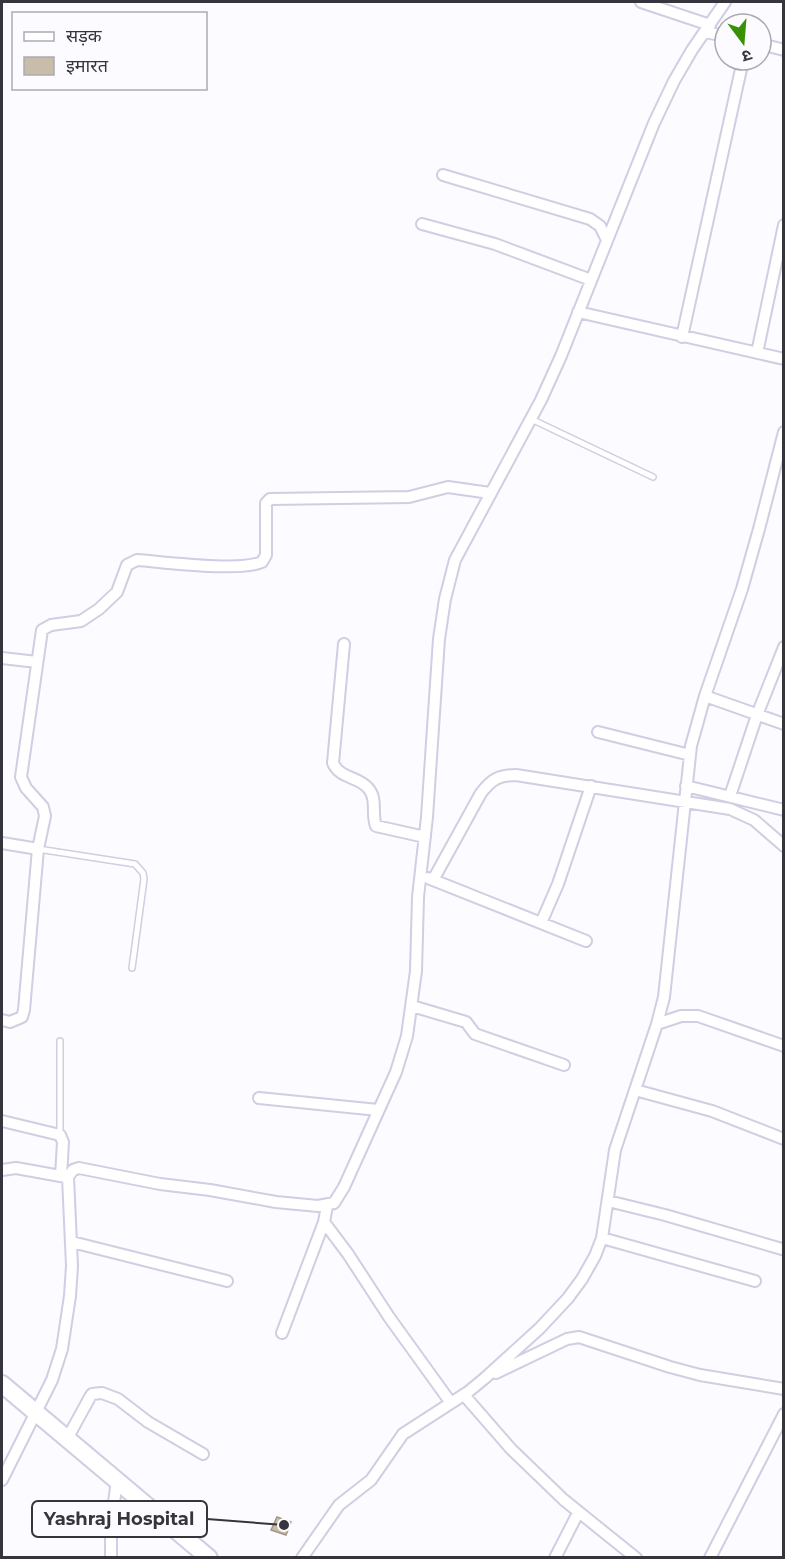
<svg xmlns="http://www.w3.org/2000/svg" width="785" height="1559" font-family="Montserrat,'Noto Sans Devanagari',sans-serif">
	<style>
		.building { fill: #cabcab; stroke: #a39686; stroke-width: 1.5 }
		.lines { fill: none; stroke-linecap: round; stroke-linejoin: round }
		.service-casing { stroke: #d1cde2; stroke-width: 8 }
		.minor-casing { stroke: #d1cde2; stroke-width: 14 }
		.secondary-casing { stroke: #d1cde2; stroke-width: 20 }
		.service { stroke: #fff; stroke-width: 5 }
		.minor { stroke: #fff; stroke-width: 10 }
		.secondary { stroke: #fff; stroke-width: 16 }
		.leader { fill: none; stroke: #36343c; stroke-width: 2 }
		.callout-dot { fill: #36343c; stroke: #fcfbff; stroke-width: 2 }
		.callout { fill: #fcfbff; stroke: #36343c; stroke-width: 2 }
		.callout-label { font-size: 18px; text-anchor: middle; font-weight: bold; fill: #36343c }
	</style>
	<rect width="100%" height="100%" fill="#fcfbff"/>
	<path class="building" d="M277,1517L291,1522L286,1535L271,1530Z"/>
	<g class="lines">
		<defs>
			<path id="service" d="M531,419L653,477
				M38,849L135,864L143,873L144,879L132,968
				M60,1041V1135"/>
			<path id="minor" d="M641,2L710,25
				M705,32L725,36
				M761,44L784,50
				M443,175L590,219L600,226L607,240
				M422,224L495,244L591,280
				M578,312L784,359
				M682,337L743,60
				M757,353L784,225
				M344,644L333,763C340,779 358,776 368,788C378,799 371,814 376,826L425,837
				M2,658L37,662
				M705,696L784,724
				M598,732L690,755
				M686,786L784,810
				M730,796L757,715L784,647
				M2,843L38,849
				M428,878L586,941
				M433,880L481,793C492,779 499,775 516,775L730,809L754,820L784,846
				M541,923L558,884L591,786
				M412,1006L466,1022L475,1034L564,1065
				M2,1020L10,1022L22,1017L24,1010L38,849L45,816L43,807L26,788L21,777L42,630L51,625L81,621L99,609L117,592L127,565L137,560C164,562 240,572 262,562L266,555V503L270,499L409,497L448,487L490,493
				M657,1024L681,1016H698L784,1046
				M635,1090L712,1111L784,1139
				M259,1098L378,1110
				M2,1121L60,1135L63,1142L61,1176
				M2,1170L16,1168L66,1177
				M608,1201L665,1215L782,1249
				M324,1222L348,1254L389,1317L451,1403
				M602,1238L755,1281
				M72,1242L227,1281
				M282,1333L324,1222L327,1206
				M496,1373L567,1339L579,1337L670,1367L700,1375L784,1389
				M464,1395L511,1449L564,1500L636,1558
				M67,1439L90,1397L92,1394L102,1393L118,1399L148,1422L203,1454
				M2,1480L52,1380L62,1349L70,1296L72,1266L68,1177L73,1170L79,1168L160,1184L210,1190L276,1202L318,1206L334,1203L344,1187L396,1072L407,1036L416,971L418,897L427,817L439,639L445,599L455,560L541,400L561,356L654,123L674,81L692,50L725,2
				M111,1558V1523L117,1481
				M302,1558L339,1505L371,1480L403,1434L468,1392L485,1378L540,1328L568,1298L582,1279L595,1256L602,1238L615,1150L657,1024L664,997L691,746L705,696L742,589L759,529L784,432
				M555,1558L578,1513
				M710,1558L784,1414"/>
			<path id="secondary" d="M2,1384L209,1558"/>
		</defs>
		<use href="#service" class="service-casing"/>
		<use href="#minor" class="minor-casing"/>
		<use href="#secondary" class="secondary-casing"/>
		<use href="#service" class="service"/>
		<use href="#minor" class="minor"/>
		<use href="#secondary" class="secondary"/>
	</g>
	<path class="leader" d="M284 1525L207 1519"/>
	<circle class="callout-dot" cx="284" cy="1525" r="6"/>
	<rect class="callout" x="32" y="1501" width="175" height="36" rx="6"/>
	<g class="callout-label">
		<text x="119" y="1525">Yashraj Hospital</text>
	</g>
	<rect width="785" height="1559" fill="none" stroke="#36343c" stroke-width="6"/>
	<rect x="12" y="12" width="195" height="78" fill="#fcfbff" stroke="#adabb1" stroke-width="1.5"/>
	<rect x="24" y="32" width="30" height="9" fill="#ffffff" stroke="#adabb1" stroke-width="1.5"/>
	<text x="66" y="42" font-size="18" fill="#36343c">सड़क</text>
	<rect x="24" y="57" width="30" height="18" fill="#cabcab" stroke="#adabb1" stroke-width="1.5"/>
	<text x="66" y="72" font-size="18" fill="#36343c">इमारत</text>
	<g transform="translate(743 42) rotate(164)"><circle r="28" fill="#fcfbff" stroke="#adabb1" stroke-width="1.5"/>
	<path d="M0-4.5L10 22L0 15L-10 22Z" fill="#379102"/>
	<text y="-9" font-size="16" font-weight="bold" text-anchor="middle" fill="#36343c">उ</text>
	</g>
</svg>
